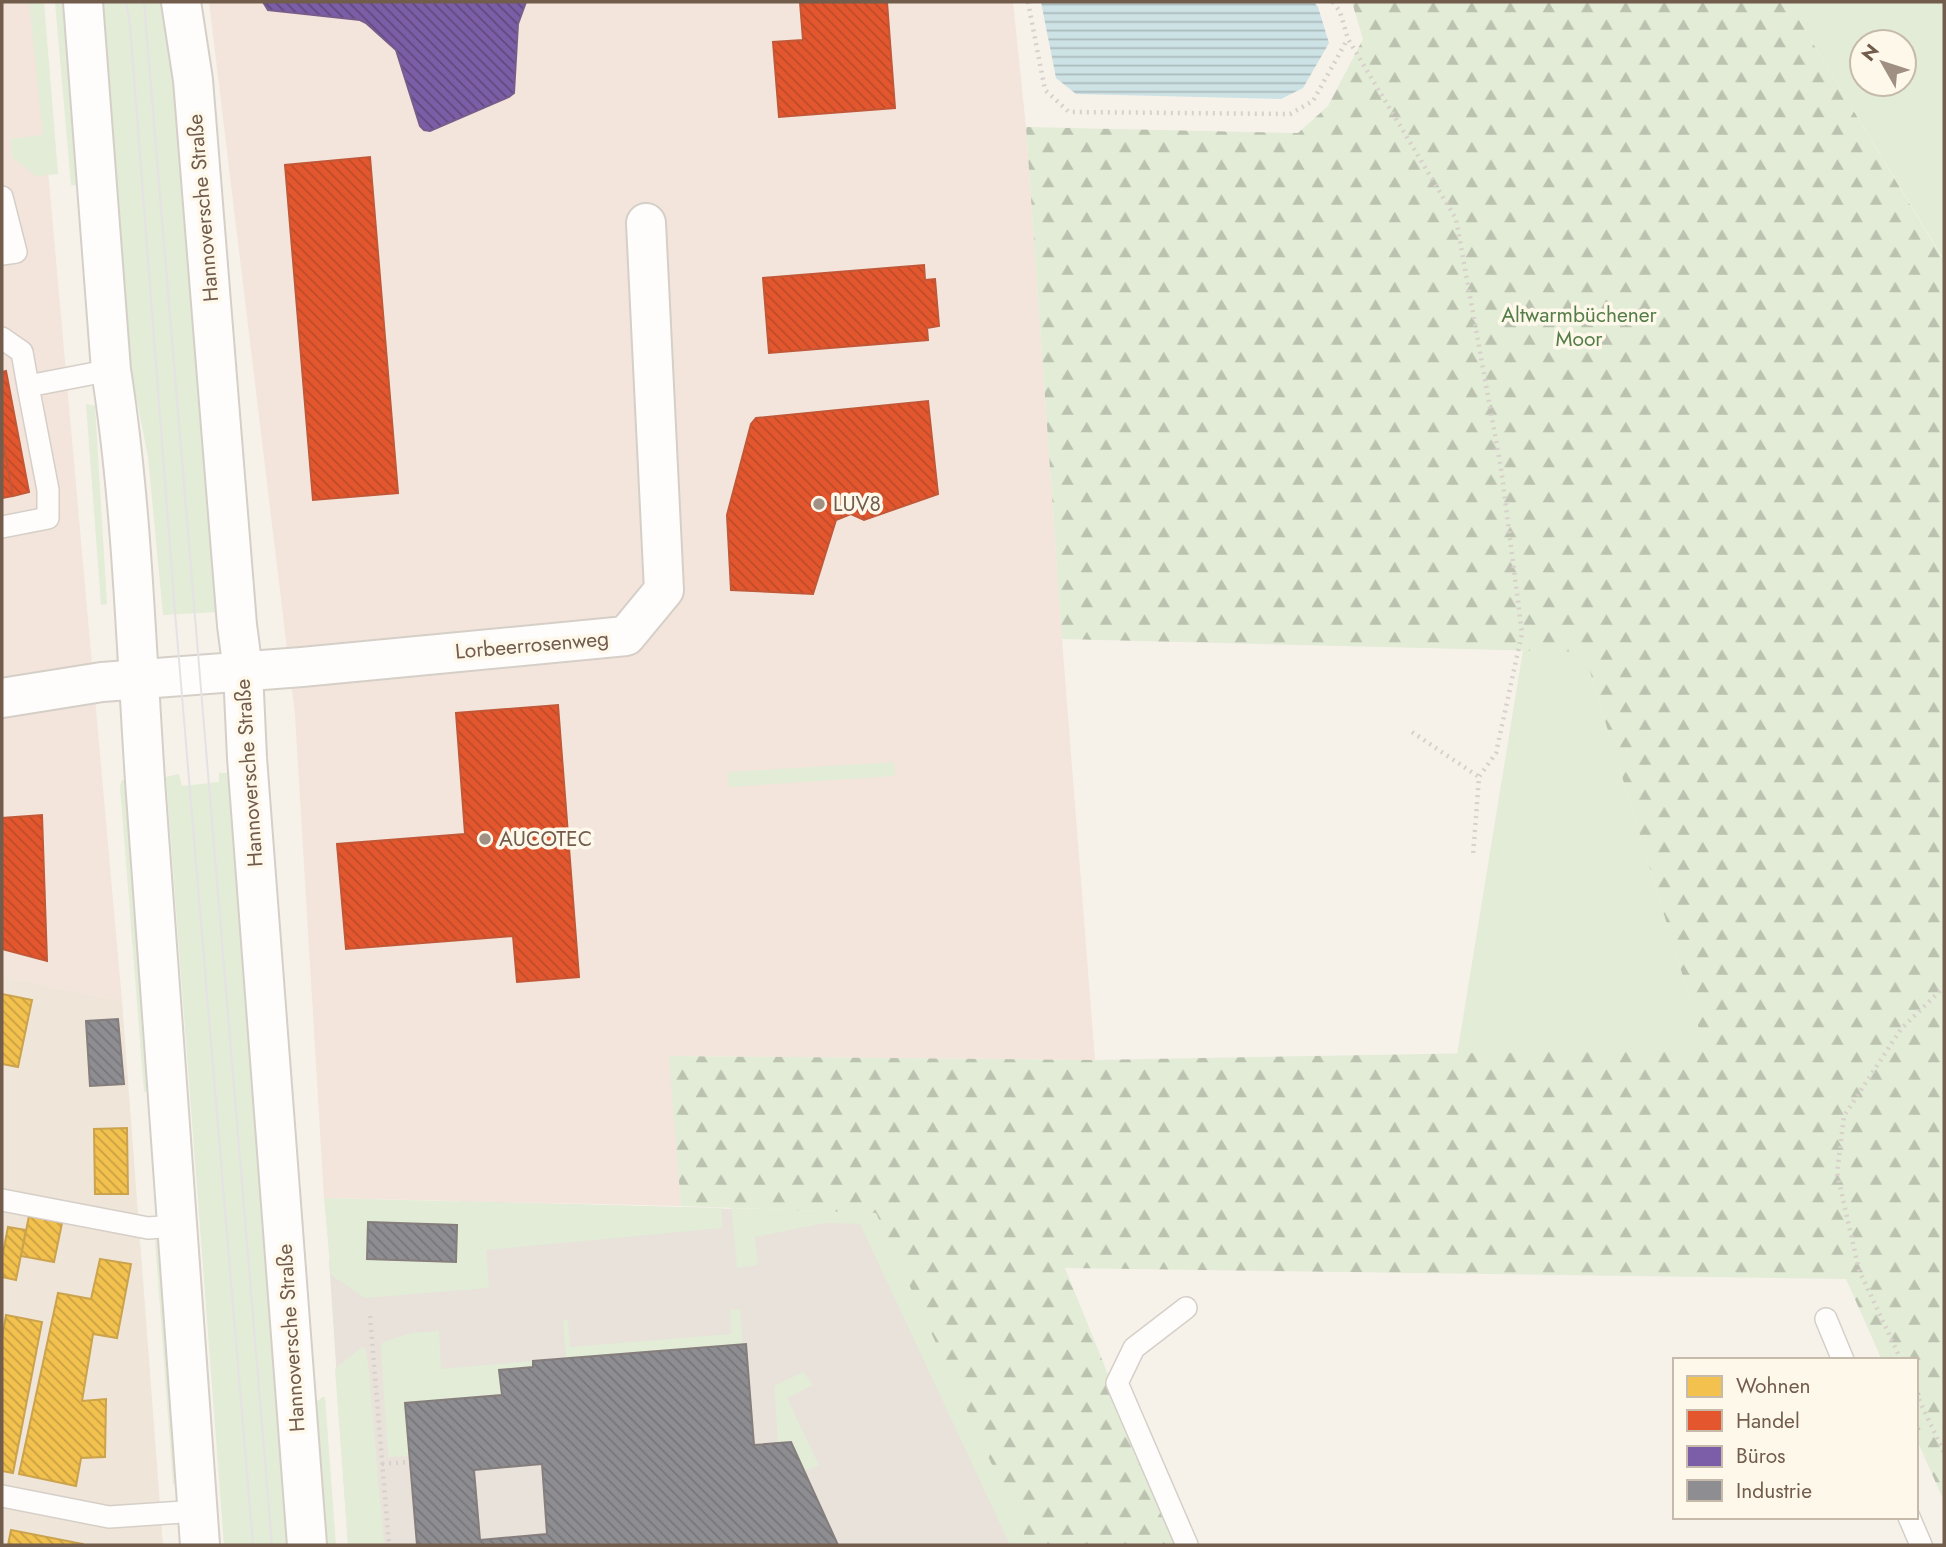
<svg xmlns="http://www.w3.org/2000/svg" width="1946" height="1547" font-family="Jost,sans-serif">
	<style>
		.residential { fill: #efe5d8 }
		.commercial { fill: #f3e5db }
		.industrial { fill: #e8e2db }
		.green { fill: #e2ecd6; fill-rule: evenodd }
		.forest { fill: url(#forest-firs) }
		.water { fill: url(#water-rules) }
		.homes { fill: url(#homes-back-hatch); stroke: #cca34d; stroke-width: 2 }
		.shops { fill: url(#shops-back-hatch); stroke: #c25837; stroke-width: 2 }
		.offices { fill: url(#offices-back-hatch); stroke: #785d8c; stroke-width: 2 }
		.industry { fill: url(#industry-back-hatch); stroke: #857e7d; stroke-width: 2; fill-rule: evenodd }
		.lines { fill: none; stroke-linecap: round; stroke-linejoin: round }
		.lane-casing { stroke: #d5cfc8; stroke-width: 24 }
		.street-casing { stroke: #d5cfc8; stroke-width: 42 }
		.secondary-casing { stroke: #d5cfc8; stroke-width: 42 }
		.path { stroke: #d7d0cb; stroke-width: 4.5; stroke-dasharray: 2 5; stroke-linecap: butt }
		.lane { stroke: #fefdfc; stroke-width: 21 }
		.street { stroke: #fefdfc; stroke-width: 38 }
		.secondary { stroke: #fefdfc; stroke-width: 38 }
		.tram { stroke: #e4e2e4; stroke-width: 2 }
		.poi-dot { fill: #a09083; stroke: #fef8eb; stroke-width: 2.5 }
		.labels { text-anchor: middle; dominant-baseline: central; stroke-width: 7; stroke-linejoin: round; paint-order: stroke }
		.street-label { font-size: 21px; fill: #725c4c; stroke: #fef8eb }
		.park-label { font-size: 21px; fill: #547d47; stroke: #fef8eb }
		.poi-label { font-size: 21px; fill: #725c4c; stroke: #fef8eb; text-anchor: start }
	</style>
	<defs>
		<pattern id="forest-firs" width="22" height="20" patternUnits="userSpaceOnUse" patternTransform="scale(1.75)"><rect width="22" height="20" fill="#e2ecd6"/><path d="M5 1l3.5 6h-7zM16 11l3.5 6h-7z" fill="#bcc2b0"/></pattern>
		<pattern id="water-rules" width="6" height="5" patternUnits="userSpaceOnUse" patternTransform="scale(1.75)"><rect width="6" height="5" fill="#cde2e5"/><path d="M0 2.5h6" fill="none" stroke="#abbabc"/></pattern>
		<pattern id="homes-back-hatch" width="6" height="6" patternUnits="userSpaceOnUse" patternTransform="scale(1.75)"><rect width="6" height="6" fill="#f2c14e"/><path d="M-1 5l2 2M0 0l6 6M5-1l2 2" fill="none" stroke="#c8a043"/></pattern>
		<pattern id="shops-back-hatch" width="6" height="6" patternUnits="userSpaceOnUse" patternTransform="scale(1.75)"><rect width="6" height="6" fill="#e4572e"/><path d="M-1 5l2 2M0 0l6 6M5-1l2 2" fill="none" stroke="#bd4b29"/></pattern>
		<pattern id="offices-back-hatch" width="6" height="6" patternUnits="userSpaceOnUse" patternTransform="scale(1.75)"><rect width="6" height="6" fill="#7b5ea7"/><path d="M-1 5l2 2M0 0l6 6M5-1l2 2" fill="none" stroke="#604a7c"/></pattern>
		<pattern id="industry-back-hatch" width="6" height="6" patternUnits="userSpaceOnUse" patternTransform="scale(1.75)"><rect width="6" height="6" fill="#8d8d92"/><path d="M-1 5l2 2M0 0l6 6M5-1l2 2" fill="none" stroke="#787679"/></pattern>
	</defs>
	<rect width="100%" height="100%" fill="#f6f2ea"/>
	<path class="residential" d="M2,976L122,1001L163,1545H2Z"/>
	<path class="commercial" d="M2,2H33L122,1001L2,976Z
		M209,2H1013L1026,127L1062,639L1095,1060L670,1056L681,1206L324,1198L295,715Z"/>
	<path class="industrial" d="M461,1201L876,1213L1029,1545H348L329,1260L458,1264Z"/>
	<path class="green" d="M29,2H44L58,174L36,176L12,157L10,139L43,135Z
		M55,2H64L80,186L71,185Z
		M103,2H163L181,154L218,612L163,615L148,457L131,370Z
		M1788,2H1944V261V260ZM1862,42H1904V84H1862Z
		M86,404L95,406L107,604L101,605Z
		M1523,650L1584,652L1705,1049L1457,1055Z
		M894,762L895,776L729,787L728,772Z
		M219,773H233L290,1545H224L166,777L179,774L182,786L219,782Z
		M122,780H128L151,1091L144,1092L120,786Z
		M324,1198L721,1208L723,1228L486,1250L489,1288L365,1298L331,1275ZM368,1222L457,1225L456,1261Z
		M731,1208L876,1213L1029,1545H1010L860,1224L825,1223L755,1237L758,1265L737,1268Z
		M155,1240L164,1244L177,1483L173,1484Z
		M740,1309L743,1344L566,1359L563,1320H568L570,1347L731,1334L730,1310Z
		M439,1331L441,1369L533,1361V1367L500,1370L502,1395L410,1456L388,1457L381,1347L383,1342L412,1333Z
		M362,1347L366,1350L369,1373L384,1545H348L335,1369Z
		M803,1372L813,1385L787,1398L819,1465L805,1471L791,1442L778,1443L774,1386Z
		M323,1397H325L336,1545H327L316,1402Z"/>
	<path class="forest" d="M1352,2H1788L1944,261V1501L1916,1438V1360H1882L1846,1279L1065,1268L1177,1545H1029L876,1213L681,1206L669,1056L1095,1060L1705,1049L1584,652L1062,639L1026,127L1298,133L1328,106L1363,39Z"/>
	<path class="water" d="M1041,2H1314L1318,7L1329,43L1303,88L1281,99L1076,94L1056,78Z"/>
	<path class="homes" d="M2,994L32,1000L18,1067L2,1064Z
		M127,1128L128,1194H95L94,1129Z
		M29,1216L62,1223L54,1262L21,1256Z
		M8,1227L26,1230L16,1280L2,1277V1258Z
		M100,1259L131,1264L117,1338L93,1334L82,1401L106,1399L105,1457L81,1458L76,1486L19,1474L58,1293L91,1299Z
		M6,1315L42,1322L13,1473L2,1471V1339Z
		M11,1530L83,1544V1545H8Z"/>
	<path class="shops" d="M800,2H887L895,108L779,117L773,42L803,40Z
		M370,157L398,493L313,500L285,165Z
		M924,265L925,280L935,279L939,326L927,328L928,340L769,353L763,278Z
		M6,371L29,492L13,496L2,437V372Z
		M928,401L938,494L864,520L851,514L836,520L813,594L731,590L727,515L751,424L756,418Z
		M2,437L13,496L2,498Z
		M558,705L579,977L517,982L513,936L346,949L337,844L465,834L456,713Z
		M42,815L47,961L2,949V818Z"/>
	<path class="offices" d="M263,2H526L518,24L514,93L509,97L430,131L424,130L420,126L396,50L366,23L360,20L268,10Z"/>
	<path class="industry" d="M118,1019L124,1084L90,1086L86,1021Z
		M368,1222L457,1225L456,1262L367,1259Z
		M746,1344L754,1445L791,1442L838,1545H417L405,1403L502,1395L499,1370L533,1367V1361ZM542,1464L547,1534L480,1540L474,1470Z"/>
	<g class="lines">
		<defs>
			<path id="lane" d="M2,254L16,252L2,197
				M2,338L22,352L28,386
				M2,527L48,518V490L28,386L111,370
				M2,1200L148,1228L177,1226
				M1186,1308L1134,1348L1117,1383L1187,1545
				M1826,1319L1843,1360
				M2,1496L109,1517L198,1511
				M1909,1517L1921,1545"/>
			<path id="street" d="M2,698L102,682L302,667L626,636L664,590L646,223"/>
			<path id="secondary" d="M83,2L111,370C133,510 136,653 146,795C164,1045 183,1295 200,1545
				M181,2L193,80L237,625L243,671L247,758L307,1545"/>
		</defs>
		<use href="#lane" class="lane-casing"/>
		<use href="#street" class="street-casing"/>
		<use href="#secondary" class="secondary-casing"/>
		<path class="path" d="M1028,2L1045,90L1069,112L1290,114L1313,101L1347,40
			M1333,2L1340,12L1348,39L1456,219L1501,468L1522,633L1496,753L1479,777L1473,856
			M1412,732L1479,777
			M370,1316L389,1545
			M1901,1360L1859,1270L1837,1173L1844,1116L1901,1029L1944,987
			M1916,1393L1944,1453
			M382,1464L410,1462"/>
		<use href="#lane" class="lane"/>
		<use href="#street" class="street"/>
		<use href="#secondary" class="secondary"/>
		<path class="tram" d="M126,2L130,25L175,612L253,1545
			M144,2L272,1545"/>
	</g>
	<g class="poi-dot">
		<circle cx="819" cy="504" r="7"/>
		<circle cx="485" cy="839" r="7"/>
	</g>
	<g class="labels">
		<g class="street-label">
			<text transform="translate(203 208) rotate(-95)">Hannoversche Straße</text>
			<text transform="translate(532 645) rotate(-5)">Lorbeerrosenweg</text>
			<text transform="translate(249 773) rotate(-94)">Hannoversche Straße</text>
			<text transform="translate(291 1338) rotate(-94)">Hannoversche Straße</text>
		</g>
		<g class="park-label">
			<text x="1579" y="315">Altwarmbüchener<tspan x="1579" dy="24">Moor</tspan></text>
		</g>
		<g class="poi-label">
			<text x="833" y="504">LUV8</text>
			<text x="499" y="839">AUCOTEC</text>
		</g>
	</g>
	<rect width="1946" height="1547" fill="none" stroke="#725c4c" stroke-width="7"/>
	<rect x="1673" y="1358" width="245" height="161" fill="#fef8eb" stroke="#c6baab" stroke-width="2"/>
	<rect x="1687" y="1376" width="35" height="21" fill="#f2c14e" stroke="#c6baab" stroke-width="2"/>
	<text x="1736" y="1393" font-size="21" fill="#725c4c">Wohnen</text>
	<rect x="1687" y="1410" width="35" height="21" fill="#e4572e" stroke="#c6baab" stroke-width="2"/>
	<text x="1736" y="1428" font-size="21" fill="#725c4c">Handel</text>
	<rect x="1687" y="1446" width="35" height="21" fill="#7b5ea7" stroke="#c6baab" stroke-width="2"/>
	<text x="1736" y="1463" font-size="21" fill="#725c4c">Büros</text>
	<rect x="1687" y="1480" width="35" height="21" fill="#8d8d92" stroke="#c6baab" stroke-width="2"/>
	<text x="1736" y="1498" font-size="21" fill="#725c4c">Industrie</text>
	<g transform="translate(1883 63) rotate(309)"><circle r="33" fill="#fef8eb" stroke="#c6baab" stroke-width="2"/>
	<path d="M0-5L12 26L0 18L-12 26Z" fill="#a09083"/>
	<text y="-10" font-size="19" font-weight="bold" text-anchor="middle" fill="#725c4c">N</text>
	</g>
</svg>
